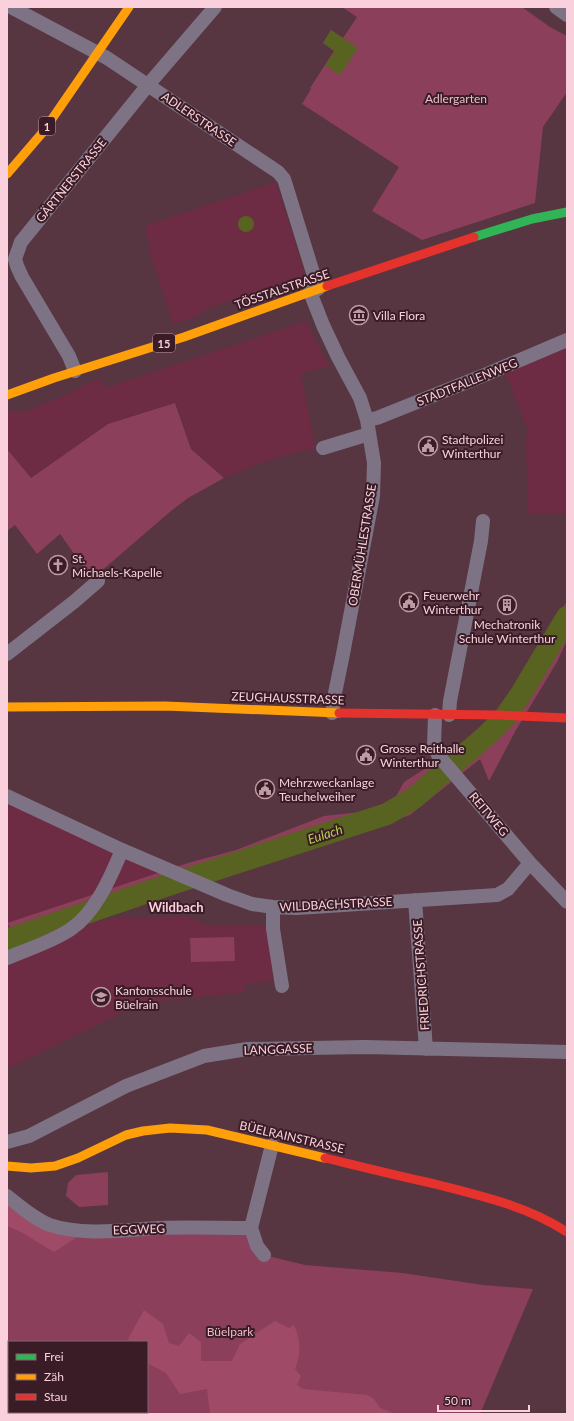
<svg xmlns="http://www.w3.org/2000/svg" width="574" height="1421" font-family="Lato,sans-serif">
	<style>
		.built { fill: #6e2b44 }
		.green { fill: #8c3f5a; fill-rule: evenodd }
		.forest { fill: #9f4b68 }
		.water { fill: #586221 }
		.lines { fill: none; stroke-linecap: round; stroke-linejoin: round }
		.river { stroke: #586221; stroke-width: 22 }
		.street { stroke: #7e7385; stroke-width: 14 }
		.fast { stroke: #30b455; stroke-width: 9 }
		.slow { stroke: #ff9f0a; stroke-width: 9 }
		.jam { stroke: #e5322d; stroke-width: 9 }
		.labels { text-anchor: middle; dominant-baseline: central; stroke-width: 4; stroke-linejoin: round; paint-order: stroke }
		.shield { fill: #391c25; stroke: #bf9aa4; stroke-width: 1 }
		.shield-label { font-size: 11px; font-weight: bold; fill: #f9d0db }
		.park-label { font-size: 12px; fill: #f0bdcb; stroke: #391c25 }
		.street-label { font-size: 12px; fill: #f9d0db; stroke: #391c25 }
		.poi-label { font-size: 12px; fill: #f9d0db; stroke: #391c25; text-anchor: start }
		.water-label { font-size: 13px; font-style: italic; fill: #b5d054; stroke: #391c25 }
		.neighbourhood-label { font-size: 13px; font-weight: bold; fill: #f9d0db; stroke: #391c25 }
	</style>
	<rect width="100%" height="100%" fill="#573541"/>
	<path class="built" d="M276,182L304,271L303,274L299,278L285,283L206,309L197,317L173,324L149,250L150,246L145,226Z
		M306,321L329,366L301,374L315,448L266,461L225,478L191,448L176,402L108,424L30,478L7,449V412H22L66,395L85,384L101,379L105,388Z
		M567,344V513H528L526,444L527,428L505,372Z
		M7,796L169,870L7,923L10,927L7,928Z
		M186,916L208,926L268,925L273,981L245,984L246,992L142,1003L7,1069V964L85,923L113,918Z"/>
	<path class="green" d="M342,7H522L550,27L567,36V92L543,127L535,203L422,240L372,211L399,167L302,104L311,89L310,88L334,51L323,43L331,30L343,38L357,17Z
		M175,403L191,449L224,478L188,498L171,511L92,579L60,534L37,554L15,525L7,531V449L31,478L108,424Z
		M567,601V640L557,662L516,730L489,781L480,759L410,815L7,950V928L10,927L7,923L188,863L236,850L324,816L379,810L393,802L404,782L434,763L445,762L498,715Z
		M234,937L235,961L191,962L190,938Z
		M108,1172V1205L79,1207L66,1196L68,1183L76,1175Z
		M7,1196L48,1225L251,1228L264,1255L305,1265L403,1273L483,1285L533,1289L480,1414H7ZM9,1342H147V1412H9Z"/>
	<path class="forest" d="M7,1201L82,1234L54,1252L21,1232L7,1226Z
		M144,1310L163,1324L169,1343L179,1346L189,1333L201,1342V1361H232L240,1344L275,1321L289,1328L294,1325C301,1341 301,1354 295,1369L301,1376L297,1385L303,1389L367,1395L374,1399L380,1408L395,1414H210L207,1389L180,1394L166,1373L147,1363V1342H130L128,1339Z"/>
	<path class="water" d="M331,30L358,48L340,75L325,65L335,51L323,43Z
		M238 224a8 8 0 1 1 16 0a8 8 0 1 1-16 0Z"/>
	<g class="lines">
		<path class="river" d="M7,940L165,886L387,814L414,798L486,736L505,717L521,694L567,617"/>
		<path class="street" d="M11,7L107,58L278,172L284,179L318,289
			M556,7L567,15
			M310,292L323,325L338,357L360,398L367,420L374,463L373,496L342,659L335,693L332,713
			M75,371L69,356L22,277L17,266L15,259L21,242L148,85L215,7
			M367,420L377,418L487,374L567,340
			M323,448L369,434
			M7,654L75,601L98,581
			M435,715L434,746L438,755L530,863L567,902
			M449,715L450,701L481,541L483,521
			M7,796L122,850L227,895L252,904L273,907L297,908L497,895L508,889L530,863
			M415,900L426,1049
			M273,907V929L282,986
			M7,958C28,949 52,942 71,929C96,912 111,876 122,850
			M7,1142L29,1136L126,1086L204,1056L247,1049L365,1047L567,1052
			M7,1196C20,1206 34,1219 50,1225C82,1236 125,1230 159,1228C189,1227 220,1228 251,1228
			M251,1228L272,1145
			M251,1228L257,1246L264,1255"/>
		<path class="fast" d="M474,237L532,219L567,212"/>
		<path class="slow" d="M7,174L43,132L129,7
			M7,395L54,378L184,337L327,286
			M7,707L165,706L339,713
			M7,1166L31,1168L55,1166L78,1158L126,1135L143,1131L170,1128L207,1130L325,1158"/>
		<path class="jam" d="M327,286L474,237
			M339,713L498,715L567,718
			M325,1158C362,1167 398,1176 435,1184C482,1196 527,1206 567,1232"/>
	</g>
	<defs>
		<symbol id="museum-ring" viewBox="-11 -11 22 22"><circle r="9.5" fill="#391c25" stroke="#c09aa5" stroke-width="1.5"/><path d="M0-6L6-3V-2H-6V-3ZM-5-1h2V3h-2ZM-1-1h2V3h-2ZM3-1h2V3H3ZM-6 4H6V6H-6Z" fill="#c09aa5"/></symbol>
		<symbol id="civic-ring" viewBox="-11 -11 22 22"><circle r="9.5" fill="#391c25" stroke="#c09aa5" stroke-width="1.5"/><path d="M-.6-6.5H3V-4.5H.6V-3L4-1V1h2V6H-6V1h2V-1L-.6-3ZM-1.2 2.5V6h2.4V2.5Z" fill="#c09aa5"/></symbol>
		<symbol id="church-ring" viewBox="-11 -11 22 22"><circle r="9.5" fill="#391c25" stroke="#c09aa5" stroke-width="1.5"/><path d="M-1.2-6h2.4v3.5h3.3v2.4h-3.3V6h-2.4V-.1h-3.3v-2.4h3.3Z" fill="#c09aa5"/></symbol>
		<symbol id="building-ring" viewBox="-11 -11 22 22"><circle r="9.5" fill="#391c25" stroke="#c09aa5" stroke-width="1.5"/><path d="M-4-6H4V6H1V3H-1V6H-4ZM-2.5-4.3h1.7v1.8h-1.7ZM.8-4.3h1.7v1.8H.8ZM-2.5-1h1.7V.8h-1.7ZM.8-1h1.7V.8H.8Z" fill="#c09aa5"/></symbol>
		<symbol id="school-ring" viewBox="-11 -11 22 22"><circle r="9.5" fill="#391c25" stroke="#c09aa5" stroke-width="1.5"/><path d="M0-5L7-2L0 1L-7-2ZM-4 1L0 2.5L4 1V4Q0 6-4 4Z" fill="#c09aa5"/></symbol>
	</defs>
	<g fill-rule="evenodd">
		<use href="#museum-ring" x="348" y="304" width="22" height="22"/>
		<use href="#civic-ring" x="417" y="435" width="22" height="22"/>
		<use href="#church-ring" x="47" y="554" width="22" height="22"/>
		<use href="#civic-ring" x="398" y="591" width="22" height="22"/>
		<use href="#building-ring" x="496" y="594" width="22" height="22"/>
		<use href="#civic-ring" x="355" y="744" width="22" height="22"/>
		<use href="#civic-ring" x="254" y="778" width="22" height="22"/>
		<use href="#school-ring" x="90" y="986" width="22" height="22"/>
	</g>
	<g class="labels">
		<g class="shield">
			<rect x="39" y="117" width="16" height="18" rx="3"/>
			<rect x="153" y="334" width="22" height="18" rx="3"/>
		</g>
		<g class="shield-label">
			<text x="47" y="126">1</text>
			<text x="164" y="343">15</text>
		</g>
		<g class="park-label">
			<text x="456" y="98">Adlergarten</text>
			<text x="230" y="1331">Büelpark</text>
		</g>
		<g class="street-label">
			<text transform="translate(199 119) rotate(34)">ADLERSTRASSE</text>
			<text transform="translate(71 180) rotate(-51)">GÄRTNERSTRASSE</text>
			<text transform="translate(282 289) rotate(-19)">TÖSSTALSTRASSE</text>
			<text transform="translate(467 382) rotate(-22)">STADTFALLENWEG</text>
			<text transform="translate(362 545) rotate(-81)">OBERMÜHLESTRASSE</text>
			<text transform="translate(288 698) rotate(2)">ZEUGHAUSSTRASSE</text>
			<text transform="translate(489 814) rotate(50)">REITWEG</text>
			<text transform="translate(336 904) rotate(-3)">WILDBACHSTRASSE</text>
			<text transform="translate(421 975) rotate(-94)">FRIEDRICHSTRASSE</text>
			<text transform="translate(278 1049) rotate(-2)">LANGGASSE</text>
			<text transform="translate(292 1137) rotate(13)">BÜELRAINSTRASSE</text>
			<text transform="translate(139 1229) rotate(-2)">EGGWEG</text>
		</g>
		<g class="poi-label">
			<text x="373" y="315">Villa Flora</text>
			<text x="442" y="439">Stadtpolizei<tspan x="442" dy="14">Winterthur</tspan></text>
			<text x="72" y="558">St.<tspan x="72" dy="14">Michaels-Kapelle</tspan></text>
			<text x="423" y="595">Feuerwehr<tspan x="423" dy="14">Winterthur</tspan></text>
			<text x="507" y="624" text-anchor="middle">Mechatronik<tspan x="507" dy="14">Schule Winterthur</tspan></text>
			<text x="380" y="748">Grosse Reithalle<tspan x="380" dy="14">Winterthur</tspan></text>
			<text x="279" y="782">Mehrzweckanlage<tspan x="279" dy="14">Teuchelweiher</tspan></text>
			<text x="115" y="990">Kantonsschule<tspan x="115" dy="14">Büelrain</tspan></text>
		</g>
		<g class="water-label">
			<text transform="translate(325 834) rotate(-18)">Eulach</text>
		</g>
		<g class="neighbourhood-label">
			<text x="176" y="907">Wildbach</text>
		</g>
	</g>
	<rect width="574" height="1421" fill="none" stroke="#f9d0db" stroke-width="16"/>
	<rect x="8" y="1341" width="140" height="72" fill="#391c25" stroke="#86646e"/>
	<rect x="16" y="1354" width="20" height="6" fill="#30b455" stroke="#86646e"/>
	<text x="44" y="1361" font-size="12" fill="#f9d0db">Frei</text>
	<rect x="16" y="1374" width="20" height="6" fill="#ff9f0a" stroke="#86646e"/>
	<text x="44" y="1381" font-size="12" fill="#f9d0db">Zäh</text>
	<rect x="16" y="1394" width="20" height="6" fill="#e5322d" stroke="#86646e"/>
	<text x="44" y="1401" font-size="12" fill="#f9d0db">Stau</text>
	<path d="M438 1405v6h91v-6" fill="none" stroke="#f9d0db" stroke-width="2"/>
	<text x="444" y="1405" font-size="12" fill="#f9d0db" stroke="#391c25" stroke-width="3" paint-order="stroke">50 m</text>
</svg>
